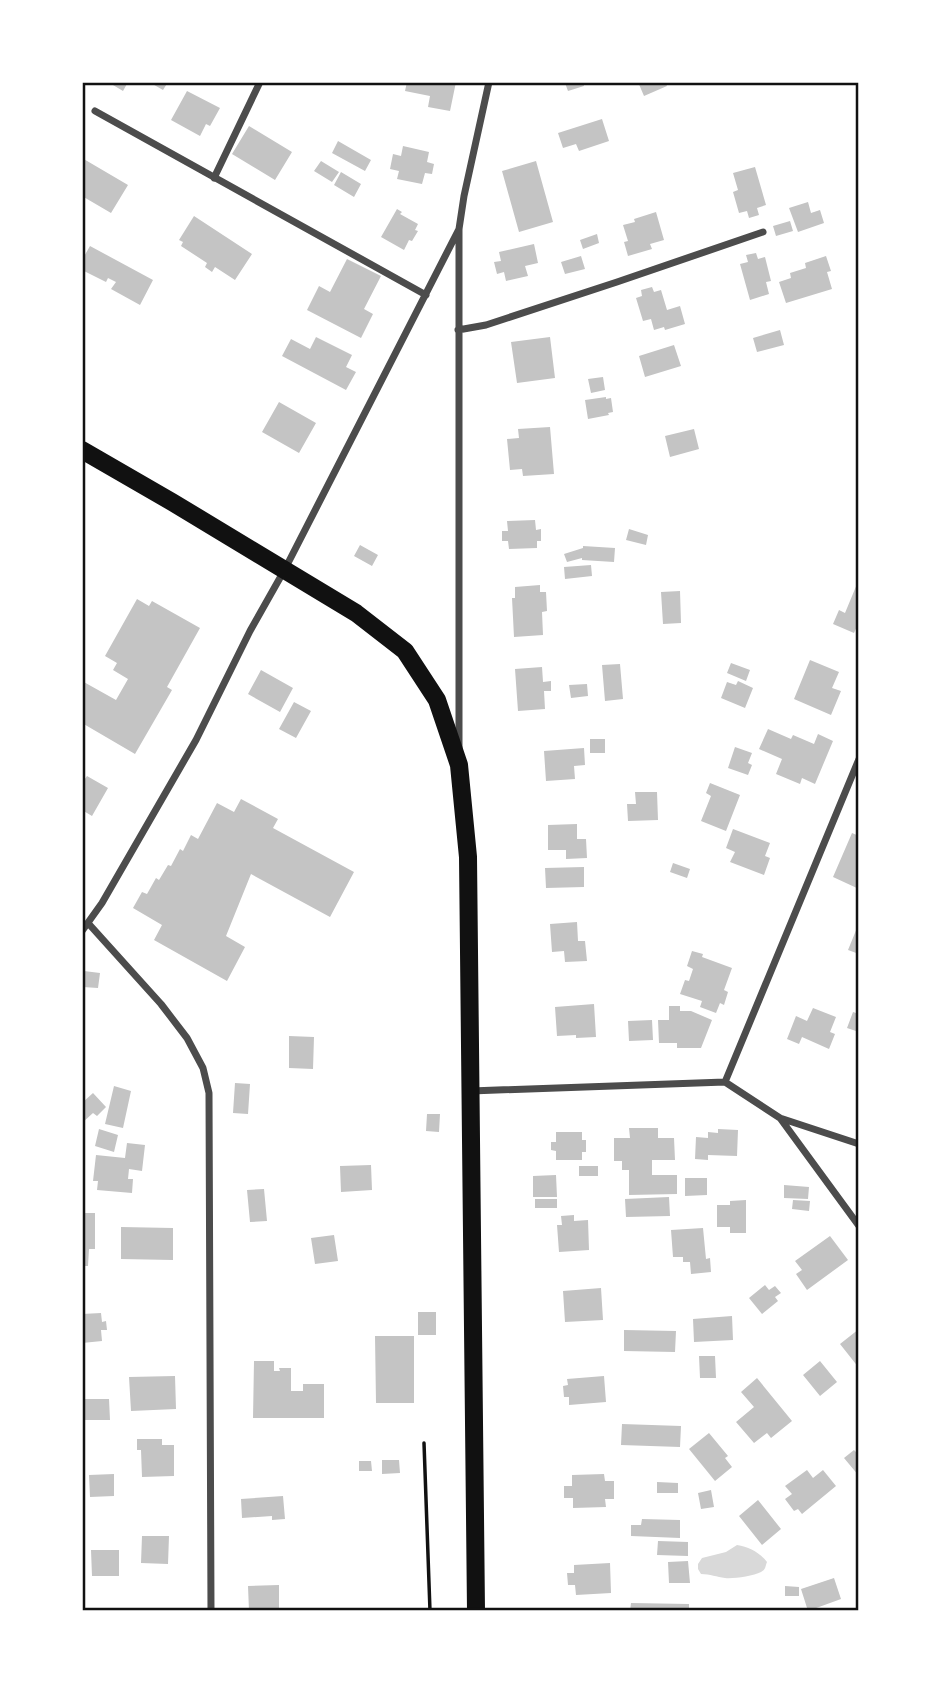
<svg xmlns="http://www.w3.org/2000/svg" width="941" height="1693" font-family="'Noto Serif',serif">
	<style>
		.water { fill: #d9d9d9 }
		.building { fill: #c4c4c4 }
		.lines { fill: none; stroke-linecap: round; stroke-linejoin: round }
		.path { stroke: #111; stroke-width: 3.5 }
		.minor { stroke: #4c4c4c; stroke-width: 7 }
		.primary { stroke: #111; stroke-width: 18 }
		.neatline { fill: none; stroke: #111; stroke-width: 2.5 }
	</style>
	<rect width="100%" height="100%" fill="#fff"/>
	<path class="water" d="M737,1545C749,1547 759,1552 767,1562C765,1567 766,1569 761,1572C753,1576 733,1579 725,1578C717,1577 710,1574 701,1574L698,1569V1564L702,1558L726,1552Z"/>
	<path class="building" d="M108,82H128L123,91Z
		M149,82H168L163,90Z
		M407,82H456L450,111L428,107L430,96L405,91Z
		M558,82H583L584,86L568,91L565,83L559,85Z
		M638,82H665L667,86L644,96Z
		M187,91L220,108L210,126L206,124L200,136L171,120Z
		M602,119L609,141L579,151L576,144L563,148L558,133Z
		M249,126L292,152L275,180L232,154Z
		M338,141L371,160L365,171L332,153Z
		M403,146L429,152L427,162L434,164L432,174L425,173L422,184L397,179L399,171L390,169L393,154L401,156Z
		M82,158L128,185L111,213L82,196Z
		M321,161L339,172L332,182L314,171Z
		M536,161L553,222L519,232L502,171Z
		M755,167L766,205L757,208L759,215L749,218L747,211L739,213L733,192L738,190L733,173Z
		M341,172L361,184L354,197L334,185Z
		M808,202L811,213L820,210L824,223L798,232L789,208Z
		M397,209L402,212L400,214L418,224L415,230L418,231L412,241L409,240L404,250L381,237Z
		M656,212L664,240L650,244L652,249L628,256L624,242L628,241L623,225L635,222L634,219Z
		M194,216L252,254L235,280L215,267L212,272L205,267L207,263L181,246L183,242L179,240Z
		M790,221L793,231L776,236L773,226Z
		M597,234L599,243L583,249L580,240Z
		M534,244L538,263L525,266L528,276L506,281L504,272L497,274L494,262L501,261L499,252Z
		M90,246L153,280L140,305L111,289L116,282L108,278L106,282L82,270V260Z
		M756,253L758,259L765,257L771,281L766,282L769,294L750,300L740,264L748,262L746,255Z
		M581,256L585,269L565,274L561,262Z
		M826,256L831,271L827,272L832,289L786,303L779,282L791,278L790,273L806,268L805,263Z
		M347,259L381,276L364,309L373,314L361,338L307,310L319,286L330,292Z
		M652,287L654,292L661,290L667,310L680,306L685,324L665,330L664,327L654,330L651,319L643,321L636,298L642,296L641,290Z
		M780,330L784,345L757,352L753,338Z
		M316,337L352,355L346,367L356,372L346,390L282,356L291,339L310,349Z
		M550,337L555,378L517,383L511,342Z
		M674,345L681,366L645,377L639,356Z
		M603,377L605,390L591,393L588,379Z
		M606,397V399L611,398L613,412L608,413L609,415L588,419L585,400Z
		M279,402L316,423L299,453L262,432Z
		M550,427L554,474L523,476L522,469L510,470L507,439L519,438L518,429Z
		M694,429L699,449L670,457L665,436Z
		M535,520L536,530L541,529V541H537V548L509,549L508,541H502V531H508L507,521Z
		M629,529L648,535L646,545L626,540Z
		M360,545L378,555L372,566L354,556Z
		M583,546L615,548L614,562L582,560V558L567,562L564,554L583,548Z
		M591,565L592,576L565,579L564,567Z
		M857,584L859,585V622L854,633L833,624L839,610L845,613Z
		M540,585V592H546L547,611L542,612L543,635L514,637L512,598H515V587Z
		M680,591L681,623L663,624L661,592Z
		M137,599L149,606L152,601L200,628L167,687L172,690L135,754L82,723V681L116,700L128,679L113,670L117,663L105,656Z
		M810,660L839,672L832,688L841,691L831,715L794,699Z
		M731,663L750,670L746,681L727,673Z
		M620,664L623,699L605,701L602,665Z
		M542,667L543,682L551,681V691H544L545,709L518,711L515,669Z
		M261,670L293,688L280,712L248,694Z
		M738,681L753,688L745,708L721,698L727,682L736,685Z
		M587,684L588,696L571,698L569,685Z
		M294,702L311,711L296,738L279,729Z
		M768,729L791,739L793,735L814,744L818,734L833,741L815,784L802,778L800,784L776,774L782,759L759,749Z
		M590,739H605V753H590Z
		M735,747L752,753L748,763L752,765L748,775L728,768Z
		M584,748L585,765L574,766L575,779L546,781L544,751Z
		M87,776L108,788L92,816L82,810V783Z
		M710,783L740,795L726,831L701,821L711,796L706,793Z
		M635,792H657L658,820L628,821L627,804H636Z
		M241,799L278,819L273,828L354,872L330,917L251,874L226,936L245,947L227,981L154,940L162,925L133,908L142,892L147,894L156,878L159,880L168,865L171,866L180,849L183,851L191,835L198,839L217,803L234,812Z
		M577,824V839H586L587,858L566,859V850H548V825Z
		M733,829L770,843L765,856L770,858L764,875L730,862L735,852L726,848Z
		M852,833L859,836V889L833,877Z
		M673,863L690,869L687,878L670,872Z
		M584,867V887L546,888L545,868Z
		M577,922L578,941H585L587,961L565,962L564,951L552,952L550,924Z
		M859,923V954L848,950Z
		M692,951L703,954L702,957L732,968L724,990L728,992L724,1005L720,1003L716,1013L700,1007L702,1001L680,994L685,980L689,981L693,969L687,966Z
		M84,971L100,973L98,988L83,987Z
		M594,1004L596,1037L576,1038V1035L557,1036L555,1007Z
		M669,1006H680V1011H691L712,1020L701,1048H677V1043H659L658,1020H669Z
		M813,1008L836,1017L830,1032L835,1034L829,1049L802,1037L799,1044L787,1039L796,1016L807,1021Z
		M853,1012L859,1014V1032L847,1028Z
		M652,1020L653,1040L629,1041L628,1021Z
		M289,1036L314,1037L313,1069L289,1068Z
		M235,1083L250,1084L248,1114L233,1113Z
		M114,1086L131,1091L123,1128L105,1124Z
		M93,1093L106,1107L97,1116L93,1113L82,1123V1103Z
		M427,1114H440L439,1132L426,1131Z
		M629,1128H658V1138H674L675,1160H652V1175H677V1194L629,1195V1170H622V1161H614V1138H630Z
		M99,1129L118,1135L114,1152L95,1146Z
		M718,1129L738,1130L737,1156L708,1155V1160L695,1159L696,1137L708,1138V1132L718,1133Z
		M556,1132H582V1140H586V1152H582V1160H556V1151L551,1150V1142H556Z
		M127,1143L145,1145L142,1171L129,1169L128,1179H133L132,1193L97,1190L98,1181H93L96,1155L125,1158Z
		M371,1165L372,1190L341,1192L340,1166Z
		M579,1166H598V1176H579Z
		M556,1175L557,1197H533V1176Z
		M685,1178H707V1195L685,1196Z
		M784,1185L809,1187L808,1199L784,1198Z
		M264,1189L267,1221L250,1222L247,1190Z
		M669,1197L670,1216L626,1217L625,1199Z
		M535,1199H557V1208H535Z
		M746,1200V1233H730V1227H717V1205H730V1201Z
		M793,1200L810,1201L809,1211L792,1209Z
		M82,1213H95V1249H89L88,1266H82Z
		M574,1215V1221L588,1220L589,1250L559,1252L557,1225H562L561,1216Z
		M121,1227L173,1228V1260L121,1259Z
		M703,1228L706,1259L710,1258L711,1272L691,1274L690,1262H683V1257H673L671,1230Z
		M334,1235L338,1261L315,1264L311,1238Z
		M830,1236L848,1260L807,1290L796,1274L802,1270L795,1261Z
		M765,1285L769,1290L775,1286L781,1293L775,1297L778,1301L762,1314L749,1298Z
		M601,1288L603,1320L565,1322L563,1291Z
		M418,1312H436V1335H418Z
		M101,1313L102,1322L106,1321L107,1330H101L102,1341L82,1343V1314Z
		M732,1316L733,1340L694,1342L693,1319Z
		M859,1329V1368L840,1344Z
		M624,1330L676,1331L675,1352L624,1351Z
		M375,1336H414V1403H376Z
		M699,1356H715L716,1378H700Z
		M254,1361H274V1371H280L279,1368H291V1391H303V1384H324V1418H253Z
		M820,1361L837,1382L820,1396L803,1375Z
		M175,1376L176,1409L131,1411L129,1377Z
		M604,1376L606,1402L569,1405V1397H564L563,1386L568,1385L567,1379Z
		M757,1378L792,1421L771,1438L767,1433L754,1443L736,1422L754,1407L741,1392Z
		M82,1399H109L110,1420H82Z
		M622,1424L681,1426L680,1447L621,1445Z
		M709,1433L728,1456L725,1458L732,1467L715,1481L689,1449Z
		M137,1439H162V1445H174V1476L142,1477L141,1450H137Z
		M854,1450L859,1455V1476L844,1458Z
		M382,1460H399L400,1473L382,1474Z
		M359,1461H371L372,1471H359Z
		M807,1470L813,1478L823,1470L836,1486L802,1514L798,1509L794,1511L785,1499L792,1494L785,1486Z
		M114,1474V1496L90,1497L89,1475Z
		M604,1474L605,1481H614V1499H605L606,1507L573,1508V1498H564V1486H572V1475Z
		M657,1482L678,1483V1493H657Z
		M711,1490L714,1507L701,1509L698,1493Z
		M283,1496L285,1519L272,1520V1516L242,1518L241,1499Z
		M758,1500L781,1529L762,1545L739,1516Z
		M642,1519L680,1520V1538L631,1536V1525H641Z
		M142,1536H169L168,1564L141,1563Z
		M658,1541L688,1542V1556L657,1555Z
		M91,1550H119V1576H92Z
		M688,1561L690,1583H669L668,1562Z
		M610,1563L611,1593L576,1595L575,1585H568L567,1573H574V1565Z
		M834,1578L841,1599L808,1611L801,1589Z
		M279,1585V1611H249L248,1586Z
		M785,1586L799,1587V1596H785Z
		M631,1603L689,1604V1611H630Z"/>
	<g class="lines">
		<path class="path" d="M424,1443L430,1611"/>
		<path class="minor" d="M95,111L426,295
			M214,178L260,82
			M458,330L486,325L617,282L763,232
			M459,747V229L464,196L489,82
			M88,923L161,1004L187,1038L203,1068L209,1093L211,1611
			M82,931L102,903L196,740L250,631L285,569L459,229
			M725,1082L859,759
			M471,1091L725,1082L780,1118L859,1226
			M780,1118L859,1144"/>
		<path class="primary" d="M82,450L172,502L356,613L405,651L437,700L459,765L468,857L476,1611"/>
	</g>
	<rect width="941" height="1693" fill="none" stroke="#ffffff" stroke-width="168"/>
	<rect x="84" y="84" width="773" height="1525" class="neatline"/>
</svg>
